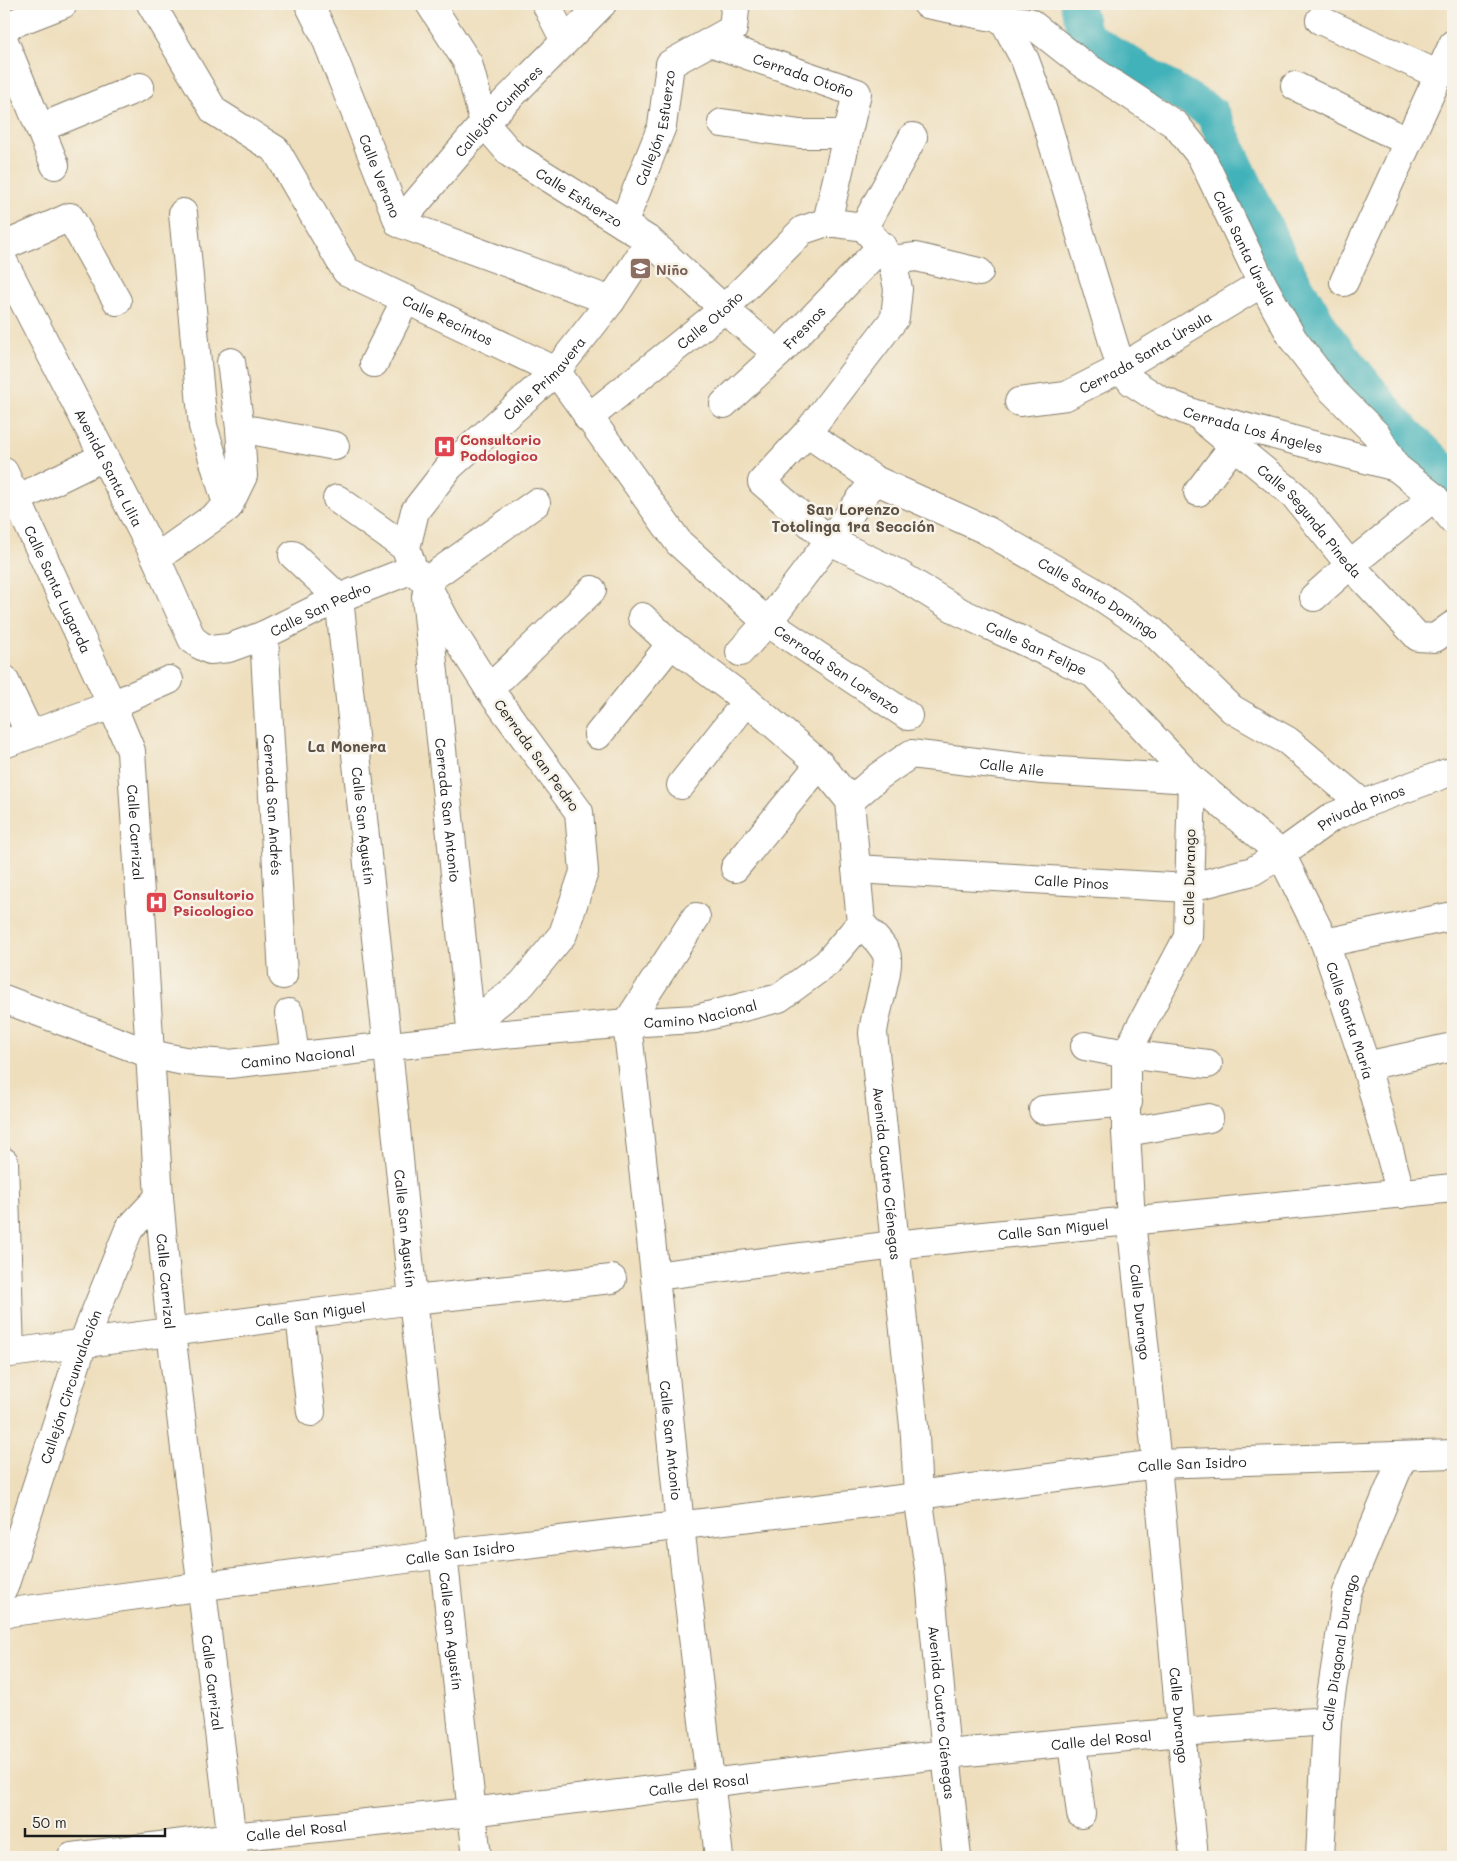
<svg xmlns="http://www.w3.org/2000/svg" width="1457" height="1861" font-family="Mali,sans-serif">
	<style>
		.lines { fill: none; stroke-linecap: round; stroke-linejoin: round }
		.river { stroke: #42b2ba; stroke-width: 34 }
		.minor-casing { stroke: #857d6c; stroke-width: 30 }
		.minor { stroke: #fff; stroke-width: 28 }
		.labels { text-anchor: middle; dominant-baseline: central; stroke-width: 5; stroke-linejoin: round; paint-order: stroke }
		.street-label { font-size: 14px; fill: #1c1c1c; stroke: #f7f3e8 }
		.education-label { font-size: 14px; font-weight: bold; fill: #785e54; stroke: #f7f3e8; text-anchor: start }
		.health-label { font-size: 14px; font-weight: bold; fill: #be3a42; stroke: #f7f3e8; text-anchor: start }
		.neighbourhood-label { font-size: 15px; font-weight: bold; fill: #5c4f43; stroke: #f7f3e8 }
	</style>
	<rect width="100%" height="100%" fill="#f7f3e8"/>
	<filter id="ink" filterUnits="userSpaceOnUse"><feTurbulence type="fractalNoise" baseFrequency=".02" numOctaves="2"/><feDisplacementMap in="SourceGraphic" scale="10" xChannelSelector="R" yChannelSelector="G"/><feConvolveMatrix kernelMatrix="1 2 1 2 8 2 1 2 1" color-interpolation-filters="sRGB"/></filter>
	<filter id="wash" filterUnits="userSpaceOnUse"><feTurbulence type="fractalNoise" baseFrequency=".0096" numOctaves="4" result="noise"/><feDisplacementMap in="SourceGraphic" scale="20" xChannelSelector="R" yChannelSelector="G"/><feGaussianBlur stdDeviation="1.12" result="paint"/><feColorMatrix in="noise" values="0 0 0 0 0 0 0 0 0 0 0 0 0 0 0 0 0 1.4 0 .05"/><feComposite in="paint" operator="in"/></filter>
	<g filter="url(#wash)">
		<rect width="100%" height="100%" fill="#eedebc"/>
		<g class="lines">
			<path class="river" d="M1077,4L1085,36L1212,113L1282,261L1328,338L1396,422L1453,479"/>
		</g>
	</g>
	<g filter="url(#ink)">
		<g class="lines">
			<defs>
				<g id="minor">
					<path id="s1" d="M151,4L214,111L276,150L346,271L556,371L679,543L767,622L908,716"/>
					<path id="s2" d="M309,4L325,36L399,223L611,301"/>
					<path id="s3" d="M430,4L468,63L484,123L511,154L650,241L724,309L778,354"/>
					<path d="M546,4L565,41"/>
					<path id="s4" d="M927,4L1003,19L1029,22L1081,63L1176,125L1201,156L1262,283L1293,339L1331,389L1376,434L1396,467L1434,497L1453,520"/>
					<path id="s5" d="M1003,19L1025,60L1040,101L1121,368L1132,382L1160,400L1195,414L1396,467"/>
					<path d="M1320,20L1439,75"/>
					<path d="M4,27L63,4"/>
					<path d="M4,41L55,165"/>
					<path id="s6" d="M710,42L857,93L827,222"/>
					<path d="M1295,86L1408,142"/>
					<path d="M722,123L800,134H847"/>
					<path d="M40,128L140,87"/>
					<path d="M183,213L203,426L228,507"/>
					<path id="s7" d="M399,223L484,123L602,4"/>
					<path id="s8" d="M623,224L662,126L670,64L733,29L735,9L733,4"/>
					<path d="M864,227L913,137"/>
					<path d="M4,246L70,217L117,301"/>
					<path d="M892,260L916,257L979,272"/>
					<path id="s9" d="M4,263L156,558L192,639L200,645L210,650L229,648L264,635L339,598L413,569"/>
					<path d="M1344,282L1453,44"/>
					<path d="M374,363L406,299"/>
					<path id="s10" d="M1019,402L1066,396L1121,368L1262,283"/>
					<path id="s11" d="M724,404L778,354L882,246"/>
					<path id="s12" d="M588,418L724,309L803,230L827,222L864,227L892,260L898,289L895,318L807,433L762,482L830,541L895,572L960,612L1094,674L1192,779L1281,854L1325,943L1366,1066L1401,1194"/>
					<path id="s13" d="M1204,421L1294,495L1350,565L1418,637L1435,638L1453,625"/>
					<path d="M240,428L335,446"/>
					<path id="s14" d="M807,433L875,480L986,530L1091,590L1151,630L1232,709L1288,741L1363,804"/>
					<path id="s15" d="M4,472L112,705L131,751L159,1197L171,1332L234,1857"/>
					<path d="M1198,492L1235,444"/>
					<path d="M17,499L103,457"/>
					<path d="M337,499L406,548"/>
					<path d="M228,507L243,476L240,428L231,362"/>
					<path d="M293,555L339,598"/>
					<path d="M156,558L228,507"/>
					<path d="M425,582L536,503"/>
					<path id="s16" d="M426,596L472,1037"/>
					<path d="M1314,597L1350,565L1434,497"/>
					<path id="s17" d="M339,598L388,1048L413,1300L443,1554L477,1857"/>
					<path id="s18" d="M264,635L283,975"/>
					<path d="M740,652L771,618L875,480"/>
					<path d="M4,679L30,734"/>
					<path d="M489,689L592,590"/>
					<path d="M598,735L671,644"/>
					<path d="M4,744L112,705L169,680"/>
					<path id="s19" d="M1192,779L1188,937L1126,1054V1132L1131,1221L1157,1464L1181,1732L1194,1857"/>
					<path d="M681,785L747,701"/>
					<path id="s20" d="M850,801L879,776L911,754L1042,770L1192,779"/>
					<path d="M735,868L820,764"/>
					<path id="s21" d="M856,869L1188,888L1253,871L1281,854L1332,817L1363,804L1447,773"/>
					<path id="s22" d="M696,917L627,1023L655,1276L680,1526L719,1857"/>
					<path id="s23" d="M861,923C868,932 881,942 886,953C892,965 874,1015 873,1033L915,1436L918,1497L929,1568L946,1754L957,1857"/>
					<path d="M1325,943L1453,916"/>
					<path id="s24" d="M4,999L150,1054L184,1061L229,1064L472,1037L627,1023L696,1019L779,998L827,963L861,923L850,801L820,764L747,701L671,644L642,617"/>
					<path d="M289,1013L295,1056"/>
					<path id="s25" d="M471,1024L522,984L563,934L584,872L579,812L489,689L447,623L425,582L413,569L406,548L415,511L450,466L556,371L611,301L650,241"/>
					<path d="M1085,1046L1126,1054L1208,1064"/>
					<path d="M1366,1066L1453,1047"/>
					<path d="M1043,1110L1128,1102"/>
					<path d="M1126,1132L1209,1118"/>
					<path id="s26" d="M4,1162L10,1353L413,1300L612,1279"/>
					<path id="s27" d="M655,1276L894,1245L1453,1188"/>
					<path d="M300,1316L311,1412"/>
					<path id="s28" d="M933,1493L1157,1464L1453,1454"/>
					<path id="s29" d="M4,1587L83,1343L129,1229L159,1197"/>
					<path id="s30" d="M4,1613L443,1554L918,1497"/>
					<path d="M1072,1743L1081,1814"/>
					<path id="s31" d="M72,1857L232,1837L471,1812L946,1754L1181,1732L1327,1721"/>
					<path id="s32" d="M1320,1857L1327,1721L1347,1592L1403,1456"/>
				</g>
			</defs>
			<use href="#minor" class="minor-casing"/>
			<use href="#minor" class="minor"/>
		</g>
	</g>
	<defs>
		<symbol id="school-square" viewBox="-11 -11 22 22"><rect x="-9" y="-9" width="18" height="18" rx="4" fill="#8d6e63" stroke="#f7f3e8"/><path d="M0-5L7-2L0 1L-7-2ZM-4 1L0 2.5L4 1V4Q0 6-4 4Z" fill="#fff"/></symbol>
		<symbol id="hospital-square" viewBox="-11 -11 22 22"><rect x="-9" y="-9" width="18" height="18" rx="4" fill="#e0444e" stroke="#f7f3e8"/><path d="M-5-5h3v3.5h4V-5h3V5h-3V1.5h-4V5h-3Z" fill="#fff"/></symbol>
	</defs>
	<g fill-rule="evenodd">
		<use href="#school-square" x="628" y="256" width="25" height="25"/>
		<use href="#hospital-square" x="432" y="434" width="25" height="25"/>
		<use href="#hospital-square" x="144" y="890" width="25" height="25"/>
	</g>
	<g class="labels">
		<g class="street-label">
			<text stroke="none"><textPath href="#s6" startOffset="99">Cerrada Otoño</textPath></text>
			<text stroke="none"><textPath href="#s7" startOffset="150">Callejón Cumbres</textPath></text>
			<text stroke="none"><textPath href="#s8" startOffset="102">Callejón Esfuerzo</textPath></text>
			<text stroke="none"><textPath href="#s2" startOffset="186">Calle Verano</textPath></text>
			<text stroke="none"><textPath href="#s3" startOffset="254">Calle Esfuerzo</textPath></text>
			<text stroke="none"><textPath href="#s4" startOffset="425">Calle Santa Úrsula</textPath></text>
			<text stroke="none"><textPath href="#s1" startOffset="450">Calle Recintos</textPath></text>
			<text stroke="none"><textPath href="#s12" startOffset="156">Calle Otoño</textPath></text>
			<text stroke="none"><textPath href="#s11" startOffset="111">Fresnos</textPath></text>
			<text stroke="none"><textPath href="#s10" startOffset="138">Cerrada Santa Úrsula</textPath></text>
			<text stroke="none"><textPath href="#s25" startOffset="796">Calle Primavera</textPath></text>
			<text stroke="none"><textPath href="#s5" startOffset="518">Cerrada Los Ángeles</textPath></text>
			<text stroke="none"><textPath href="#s9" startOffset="230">Avenida Santa Lilia</textPath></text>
			<text stroke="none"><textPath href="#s13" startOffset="146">Calle Segunda Pineda</textPath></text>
			<text stroke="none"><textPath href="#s15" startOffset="129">Calle Santa Lugarda</textPath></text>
			<text stroke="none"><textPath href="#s14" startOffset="336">Calle Santo Domingo</textPath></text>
			<text stroke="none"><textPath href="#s9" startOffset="560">Calle San Pedro</textPath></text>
			<text stroke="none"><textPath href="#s12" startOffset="985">Calle San Felipe</textPath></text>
			<text stroke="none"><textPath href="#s1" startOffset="984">Cerrada San Lorenzo</textPath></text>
			<text transform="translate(537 755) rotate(54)">Cerrada San Pedro</text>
			<text stroke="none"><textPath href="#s20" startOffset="179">Calle Aile</textPath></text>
			<text stroke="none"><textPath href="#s18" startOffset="170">Cerrada San Andrés</textPath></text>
			<text stroke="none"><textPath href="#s21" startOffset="526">Privada Pinos</textPath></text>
			<text stroke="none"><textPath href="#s16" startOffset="215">Cerrada San Antonio</textPath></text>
			<text stroke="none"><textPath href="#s17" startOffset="229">Calle San Agustín</textPath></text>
			<text stroke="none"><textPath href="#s15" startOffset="388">Calle Carrizal</textPath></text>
			<text transform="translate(1189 877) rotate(-89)">Calle Durango</text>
			<text stroke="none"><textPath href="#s21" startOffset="216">Calle Pinos</textPath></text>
			<text stroke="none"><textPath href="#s24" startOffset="710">Camino Nacional</textPath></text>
			<text stroke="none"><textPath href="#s12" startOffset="1489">Calle Santa María</textPath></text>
			<text stroke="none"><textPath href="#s24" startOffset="305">Camino Nacional</textPath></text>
			<text stroke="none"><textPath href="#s23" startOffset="262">Avenida Cuatro Ciénegas</textPath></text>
			<text stroke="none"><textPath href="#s17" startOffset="634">Calle San Agustín</textPath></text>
			<text stroke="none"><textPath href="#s27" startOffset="401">Calle San Miguel</textPath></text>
			<text stroke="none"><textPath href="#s15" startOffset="838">Calle Carrizal</textPath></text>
			<text stroke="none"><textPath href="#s19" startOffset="549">Calle Durango</textPath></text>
			<text stroke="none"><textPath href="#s26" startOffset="494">Calle San Miguel</textPath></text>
			<text stroke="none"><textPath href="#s29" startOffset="211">Callejón Circunvalación</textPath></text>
			<text stroke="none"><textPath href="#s22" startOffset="546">Calle San Antonio</textPath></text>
			<text stroke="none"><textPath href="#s28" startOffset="261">Calle San Isidro</textPath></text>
			<text stroke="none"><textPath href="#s30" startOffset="460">Calle San Isidro</textPath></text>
			<text stroke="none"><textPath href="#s17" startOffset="1039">Calle San Agustín</textPath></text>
			<text stroke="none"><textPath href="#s32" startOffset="206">Calle Diagonal Durango</textPath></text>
			<text stroke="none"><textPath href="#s15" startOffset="1242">Calle Carrizal</textPath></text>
			<text stroke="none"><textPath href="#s23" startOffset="804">Avenida Cuatro Ciénegas</textPath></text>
			<text stroke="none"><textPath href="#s19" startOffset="954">Calle Durango</textPath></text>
			<text stroke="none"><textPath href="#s31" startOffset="1036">Calle del Rosal</textPath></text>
			<text stroke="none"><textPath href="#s31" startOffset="631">Calle del Rosal</textPath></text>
			<text stroke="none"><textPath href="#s31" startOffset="226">Calle del Rosal</textPath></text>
		</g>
		<g class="education-label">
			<text x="656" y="269">Niño</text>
		</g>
		<g class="health-label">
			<text x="460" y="439">Consultorio<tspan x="460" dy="16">Podologico</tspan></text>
			<text x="173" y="894">Consultorio<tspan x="173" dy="16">Psicologico</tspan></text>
		</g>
		<g class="neighbourhood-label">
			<text x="853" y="509">San Lorenzo<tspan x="853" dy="17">Totolinga 1ra Sección</tspan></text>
			<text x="347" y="746">La Monera</text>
		</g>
	</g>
	<rect width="1457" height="1861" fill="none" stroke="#f7f3e8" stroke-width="20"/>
	<path d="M25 1828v8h140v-8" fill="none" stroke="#1c1c1c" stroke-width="2.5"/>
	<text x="32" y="1828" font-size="15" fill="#1c1c1c" stroke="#f7f3e8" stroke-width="4" paint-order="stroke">50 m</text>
</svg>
